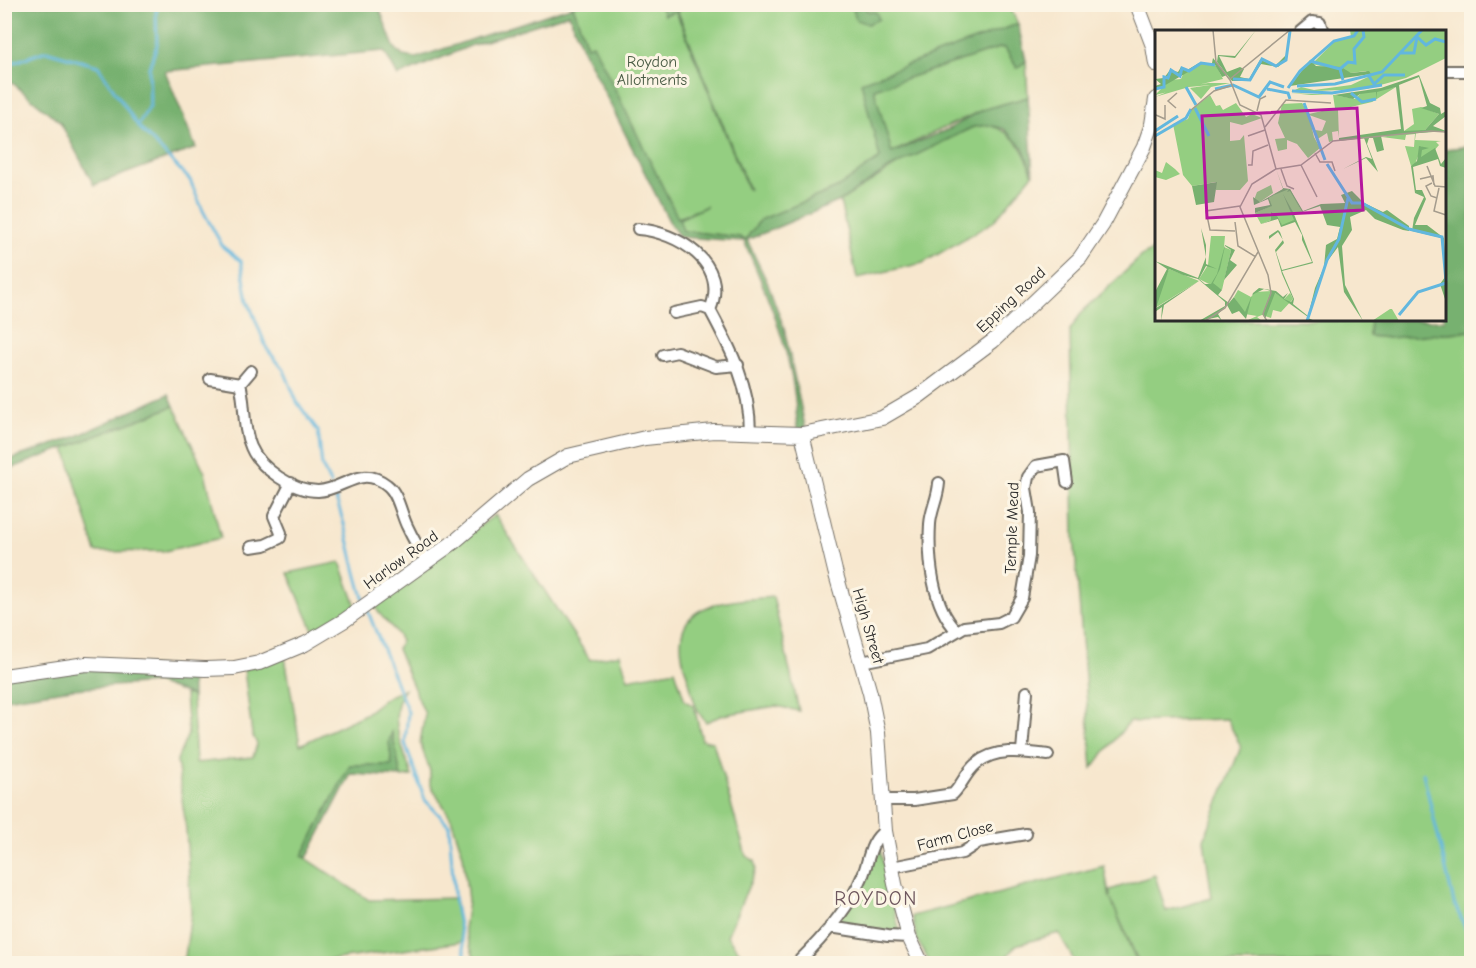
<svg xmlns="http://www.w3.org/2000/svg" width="1476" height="968" font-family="'Comic Neue',sans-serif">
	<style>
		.green { fill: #94ce81; stroke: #607c56; stroke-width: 1.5 }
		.forest { fill: #77b16f; stroke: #516e4d; stroke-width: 1.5 }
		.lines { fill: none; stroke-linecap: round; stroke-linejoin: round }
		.stream { stroke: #62b7de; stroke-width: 3 }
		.street-casing { stroke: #726d64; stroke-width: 14 }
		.secondary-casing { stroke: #726d64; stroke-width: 16 }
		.street { stroke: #fff; stroke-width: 10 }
		.secondary { stroke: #fff; stroke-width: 14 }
		.labels { text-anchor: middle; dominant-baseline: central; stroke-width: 6; stroke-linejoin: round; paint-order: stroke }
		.park-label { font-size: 16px; fill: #4a5c45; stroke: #fcf5e5 }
		.street-label { font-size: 16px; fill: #2b2b2b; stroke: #fcf5e5 }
		.quarter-label { font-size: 20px; letter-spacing: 1.5px; fill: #6e575e; stroke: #fcf5e5 }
		.inset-river { fill: none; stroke: #62b7de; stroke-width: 3 }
		.inset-road { fill: none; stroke: #a59c8d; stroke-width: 1.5 }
		.view { fill: #b5179e; fill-opacity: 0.15; stroke: #b5179e; stroke-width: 3 }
		.inset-edge { fill: none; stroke: #2b2b2b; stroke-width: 3 }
	</style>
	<rect width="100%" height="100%" fill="#fcf5e5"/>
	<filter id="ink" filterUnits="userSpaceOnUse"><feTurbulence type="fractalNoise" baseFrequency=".0167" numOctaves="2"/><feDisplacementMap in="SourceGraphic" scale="12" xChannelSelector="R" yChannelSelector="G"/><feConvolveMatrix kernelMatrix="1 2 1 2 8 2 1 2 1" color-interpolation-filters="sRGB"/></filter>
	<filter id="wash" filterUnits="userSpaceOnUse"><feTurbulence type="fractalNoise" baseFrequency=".008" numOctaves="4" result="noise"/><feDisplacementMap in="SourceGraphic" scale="24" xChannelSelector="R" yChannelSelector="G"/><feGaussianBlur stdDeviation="1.35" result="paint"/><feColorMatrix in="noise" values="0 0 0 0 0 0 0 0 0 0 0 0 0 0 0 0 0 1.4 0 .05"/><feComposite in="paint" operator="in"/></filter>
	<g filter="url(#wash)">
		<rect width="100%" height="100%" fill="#f7e7ce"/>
		<path class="green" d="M578,4H660L664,15L676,11L748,190L675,5H1009L1018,24L862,82L880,158L837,188L760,220L747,241H744L740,237L683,231L593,45L587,47L573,6Z
			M999,48H1005L1017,68L1026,61L1028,97L982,110L891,153L874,89Z
			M988,125C1015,132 1024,149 1033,174L993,222L923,263L857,278L840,201L906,159L973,127Z
			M1156,249V320H1370L1369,336L1389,338L1471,331V963H1139L1111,900L1137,963H1075L1059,933L1016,945L1002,963H930L917,940L912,916L1104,866L1110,899V890L1155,875L1166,911L1212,898L1204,839L1241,747L1227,719L1129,722L1092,768L1074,536L1070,330L1082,312L1143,255Z
			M174,406L205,473L221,538L165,551L96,552L65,448Z
			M495,515L590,660L620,654L628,679L675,670L685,701L694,706L702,740L713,742L746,856L755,861L756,869L727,936L748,963H476L464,929L468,901L463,855L451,818L430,784V771L420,743L425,714L397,649L401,641C392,622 382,622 373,603Z
			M340,562L356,606L313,630L288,573Z
			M773,597L799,711L776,706L723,715L706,722C693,709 693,692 687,675C662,601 719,602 773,597Z
			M285,657L300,745L365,714L387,697L405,689C386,715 403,748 412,776L401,777L392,737L389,741L392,765H350L303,856L369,900L455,898L461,942L308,963L173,964L185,957L191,913L186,829L177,760L188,734L185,694L192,696L196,763L253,757L257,744L252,734L244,669Z
			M877,845H879L900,933L838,924Z"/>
		<path class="forest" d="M4,5H378L394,47L403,56L416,58L573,6L587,46L593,44L678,218L707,206L679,219L683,231L740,237L744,241L760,220L837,188L880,158L861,82L1018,24L1026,61L1017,68L1005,48H999L874,89L892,153L949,129L982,110L1028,97L1033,174L1023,148L1004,129L988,125L973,127L890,168L840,201L747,240L768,284L784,328L806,431H797C797,364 771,302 744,241L680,237L671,225L582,48L569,14L470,46L398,76L384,51L165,71L196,148L94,185L60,122L5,77Z
			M660,5H675L749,190L676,11L664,15Z
			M852,5H864L867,11L876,12L879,19L868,24L856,20Z
			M1471,146V331L1389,338L1369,336L1370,320H1444L1445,149Z
			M169,394L174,406L5,471V461L75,437Z
			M86,664L191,668L192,696L156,683L72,689L5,699V676Z
			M392,732L401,777L351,774L307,858L302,856L350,765H392L389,741Z"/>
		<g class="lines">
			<path class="stream" d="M4,60L9,64L46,51L98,66L138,126L190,180L203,211L223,247L241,261L248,301L267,349L284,370L297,402L318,431L322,466L331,485
				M138,125L150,106L149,68L157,45L156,11L161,4
				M333,492C348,526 352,565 364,600
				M367,609L408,712L405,743L425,800L449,825L455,905L467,964
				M1423,773L1454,903L1472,942"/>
		</g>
	</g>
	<g filter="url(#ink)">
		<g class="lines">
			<defs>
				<path id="street" d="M1300,32L1312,22L1320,23L1323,32
					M1444,71H1472
					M638,229C677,232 730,263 710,310C731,349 750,386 750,432
					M674,313L702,307L710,310
					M663,355L677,352L716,367L738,365
					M210,379L240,384
					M240,384C246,404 242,427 251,447C260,469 294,491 318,491C344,490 360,464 387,485C398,493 401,514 407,526C413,539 420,551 428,562
					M240,384L251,371
					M939,483C938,498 931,510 930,524C928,558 932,606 957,631
					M251,547L265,545L280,538L281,533L274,516L291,483
					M861,662L927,649L964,627L999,623L1011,617L1022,598L1029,556L1030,512L1026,488L1028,477L1036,466L1064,461L1067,482
					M1022,751L1027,692
					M882,800H914L953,794C962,785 966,772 976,764C995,747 1025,752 1048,755
					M892,867L962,853L979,842L1026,834
					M830,927L888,936L909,937
					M796,964C820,941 850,907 863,875C869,860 870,840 885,831"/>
				<path id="secondary" d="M1137,4L1153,46L1156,64
					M802,434L835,571L870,693L878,733L885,831L895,884L909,937L922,964
					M4,676L86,664L205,669L234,668L259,663L305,644L345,620L454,542L528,479L568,456L645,438L714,431L802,434L882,418L918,397L993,341L1080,258L1103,224L1144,147L1152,124L1156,99"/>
			</defs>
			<use href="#street" class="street-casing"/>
			<use href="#secondary" class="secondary-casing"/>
			<use href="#street" class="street"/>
			<use href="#secondary" class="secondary"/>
		</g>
	</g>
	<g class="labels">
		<g class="park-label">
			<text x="652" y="62">Roydon<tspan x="652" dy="18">Allotments</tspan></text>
		</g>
		<g class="street-label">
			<text transform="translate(1011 300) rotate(-43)">Epping Road</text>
			<text transform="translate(1012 528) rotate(-88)">Temple Mead</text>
			<text transform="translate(401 560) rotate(-36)">Harlow Road</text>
			<text transform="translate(868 626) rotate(74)">High Street</text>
			<text transform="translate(955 836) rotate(-15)">Farm Close</text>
		</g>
		<g class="quarter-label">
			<text x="876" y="898">ROYDON</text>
		</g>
	</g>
	<g transform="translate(1155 30)">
		<rect width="291" height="291" fill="#f7e7ce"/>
		<path d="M195,0H291V28L251,48L211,59L136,62L146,57L159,60L196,55L215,46L211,41L196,43L157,34L179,12L196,7ZM47,34L61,36L68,49L0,65L15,50L26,49L29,42ZM53,53H75L56,57L46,69L35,58L55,55L34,57L0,67L19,59ZM241,57L217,72L183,80L184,108L183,101L177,102L178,111L174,112L172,103L161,110L160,100L167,101L171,91L154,85L159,107L165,118L153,128L142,114L132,110V119L123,121L120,109L130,108L123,93L127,74L147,73L154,84L180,78L178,65H156L136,63L179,65L200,69L206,63ZM55,65L61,76L65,75L68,80L81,73L91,87L97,84L107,88L87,95L75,92V111L85,110L89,105L93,151L85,160H61V152L37,156L28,145L18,94L33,89L36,80ZM266,77L284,84L270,100L261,103L260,110L286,111L281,112L284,115L278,122L265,128L267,116L260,134L256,136L250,116L259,117L260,104L251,105L250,110L227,107L254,102L249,101L259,94L257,79ZM11,132L20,139L25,144L11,150L0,147V140L7,143ZM116,155L118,163L105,172L99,170L102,162ZM128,159H135L147,182L137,183L140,190L127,196L123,187L106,194L100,183L116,176L114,168ZM56,206H70L69,217L76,220L67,260L57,254L65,260L63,265L54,258L56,255L44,249L53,235ZM14,239L44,251L0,278V264L3,265ZM83,260L96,267L100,262L117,261L132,271L129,269L135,263L138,269L126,282L118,280L116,288L107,285L102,287L107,291H91L102,286L90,284L79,267ZM237,279L244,291H217L235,279Z" fill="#94ce81"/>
		<path d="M101,0L80,28L64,26L72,42L85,37L89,39L85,47L94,49L105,30L121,35L132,24L131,30L123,37L106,34L95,51H77L62,32L63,25L80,26ZM58,28L72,45L67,47L60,35L47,34L0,61V56L6,54L0,49L9,48L15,40L23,42L26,37L32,40L44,33H57ZM155,30L161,36L186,37L196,43L214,41L216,44L135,56ZM264,45L275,73L285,78L286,84L291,81V70V86L278,96L291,101L226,106L229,120L222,122L218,108H214L212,114L223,142L211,128L188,139L211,127L217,129L209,108L184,111V108L246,99L241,57L222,62L221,69V62L205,64L198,69L179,65L226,58ZM264,47L272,76L266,78L284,84L270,100L249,101L244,55ZM264,116L274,118L267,120L266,127L280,118L286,134L291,128V138L285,136L283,129L258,137L261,160H267L271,169L260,195H272L289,208L291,272L285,254L290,247L287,208L257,201L259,188L269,167L260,163L256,136L262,131ZM121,139L128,158L135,159L148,181L166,174L190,173L186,165L197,161L209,173L228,182L232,180L254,196V201L248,200L220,189L211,180L195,187L197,200L187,216L190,255L208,291L189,262L183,217L171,233L155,279L153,288L160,291H152L153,287L120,263L110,289L108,285L116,261L109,259L97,265L91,289L84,281L77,284L72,275L63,284L67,291L63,287L44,291L70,276V272L43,249L28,245L14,239L1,278L44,251L9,275L6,291L7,277L0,282V262L12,239L0,231L43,248L51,227L46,198L51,215V234L62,239L51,236L44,249L50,254H56L62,244L70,215L80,220L75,230L82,235L69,250L76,220L70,216L65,239L58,253L67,260L63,265L74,273L79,267L90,282L98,263L104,258L121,261L128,267L133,263L129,269L136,272L138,269L127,244L120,220L128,210L123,202L114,209V206L123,200L125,202L129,213L121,222L127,240L157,232L147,210V205L140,192L126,197L123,189L106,194L116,190V182L123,187L127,195L139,190L128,164L132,162L128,164L138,182L148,206L158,233L127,241L139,269L138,274L153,286L160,258L169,237L171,215L182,209L185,197L172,195L165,176L147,182L135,161L132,162L134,159L119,165L114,168L117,176L100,183V178L115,175L113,169L99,175L98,167L105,172L128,159ZM62,152L59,172L41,175L37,156Z" fill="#77b16f" fill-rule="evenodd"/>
		<path class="inset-river" d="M246,23H259L262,7L271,15L280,9L291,12M155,31L185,39L188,50M185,39L193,32L200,33L199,19L209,7L208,0M214,46L219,54L229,45H250M78,49L95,50L107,29L121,36L131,30L135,1M142,56L180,54L227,42L267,0M31,57L41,75M133,58L145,41L179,11L199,6L203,0M0,59L9,57V47L13,48L16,40L25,46L27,38L34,41L46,33L60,35M60,59L78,55L104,67L115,52L129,57M112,59L133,63L135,69M137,61L177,63L227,55M196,63L207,72L221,69M149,73L170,130M40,78L54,106M0,101L23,86M0,106L31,88L36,79M172,134L197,173H207L254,199L287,207L291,251M244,285L263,262L291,253M152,291L172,230L184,209L193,168"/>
		<path class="inset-road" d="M58,0L61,32L75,50L85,75L106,85L121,139L97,154L85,177L113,245L116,263L108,284L112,291M75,49L135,0M21,78L13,71L22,63M36,80L59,61L75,56M102,81L105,69L111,66M1,85L10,89V75M110,97L131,70L176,73M93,106L110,100M160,123L165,132H177L180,141M93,135H97L98,121L113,115M146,135L162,167M272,136L280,156L291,157M121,139L146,135L178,111L276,101L291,102M126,139L132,156L139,159M265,149L278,146L279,155M277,153L271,156L276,166L282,168M284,158L279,181L291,185M80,192L83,216L101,227M80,201L55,200L51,181L85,176M50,291L70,278L103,222"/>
		<path class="view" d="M202,78L208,180L52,188L47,86Z"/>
		<rect width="291" height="291" class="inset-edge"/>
	</g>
	<rect width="1476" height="968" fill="none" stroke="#fcf5e5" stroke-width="24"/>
</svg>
